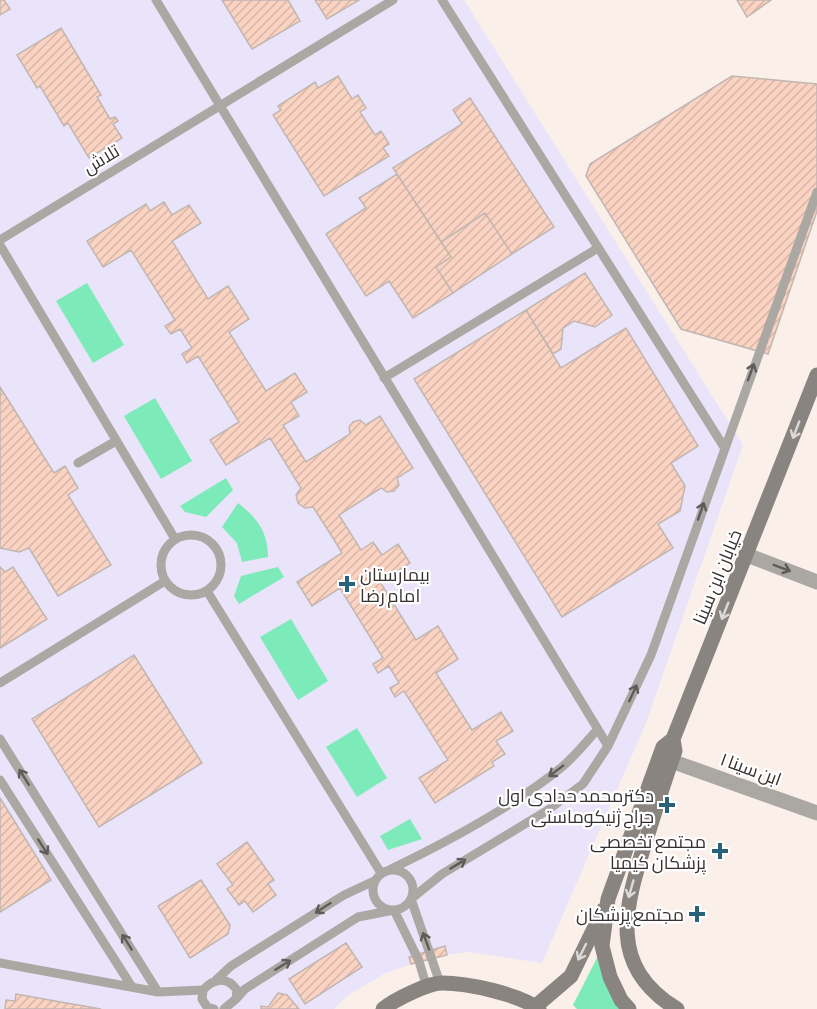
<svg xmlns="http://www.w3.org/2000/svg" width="817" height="1009" font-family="'Asap Condensed',Cairo,sans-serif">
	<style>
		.medical { fill: #eae4fa }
		.green { fill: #7deab9 }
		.building { fill: url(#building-hatch); stroke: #c1b6b1; stroke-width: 1.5 }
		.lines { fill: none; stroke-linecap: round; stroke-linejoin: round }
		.lane { stroke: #aba8a4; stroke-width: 9 }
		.street { stroke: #aba8a4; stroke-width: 15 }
		.secondary { stroke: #89847f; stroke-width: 15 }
		.oneway { stroke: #5f5b59 }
		.oneway2 { stroke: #dcdad9 }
		.poi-dot { fill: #28627b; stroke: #fff; stroke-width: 2 }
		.labels { text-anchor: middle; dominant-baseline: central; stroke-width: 4.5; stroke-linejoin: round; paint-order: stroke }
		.street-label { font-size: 18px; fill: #363130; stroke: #fff }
		.poi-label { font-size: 18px; fill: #363130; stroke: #fff; text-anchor: end }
	</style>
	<defs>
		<pattern id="building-hatch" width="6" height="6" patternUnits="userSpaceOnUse" patternTransform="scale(1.5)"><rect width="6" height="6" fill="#fbd3c3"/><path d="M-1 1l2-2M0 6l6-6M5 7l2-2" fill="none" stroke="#d8b6a8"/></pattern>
	</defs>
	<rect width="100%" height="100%" fill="#fbefea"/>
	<path class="medical" d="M0,0H464L743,445L646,723L542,963L468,952L432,957L386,973L347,996L334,1009H0Z"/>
	<path class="green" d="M87,283L124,345L93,363L56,301Z
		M155,398L192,461L161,479L124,416Z
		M226,478L233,490L206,517L185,512L180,506Z
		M238,503C257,518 268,532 268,557L242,562L237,543L222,527Z
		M278,567L284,577L239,604L234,596L241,576Z
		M291,619L328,681L298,700L260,637Z
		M357,728L387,778L357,797L326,747Z
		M410,819L422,839L388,850L380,836Z
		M604,944L626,1009H577L573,1005Z"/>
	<path class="building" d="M0,0H4L10,9L0,15Z
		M222,0H288L300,21L252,49Z
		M315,0H359L327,19Z
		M737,0H771L747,17Z
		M61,28L101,95L97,97L110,119L115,117L118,121L113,124L122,138L89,158L68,123L64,126L40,86L37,88L17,55Z
		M338,76L352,99L358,95L366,108L360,112L375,135L381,131L389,144L383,148L389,156L324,196L273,115L281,110L278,106L315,82L318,88Z
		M732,76L817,84V211L768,354L681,329L586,176L590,164Z
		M470,98L554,227L512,254L485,213L441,242L393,168L462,124L453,110Z
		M397,174L451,257L436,267L453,293L413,318L389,281L366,296L326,234L366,208L359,198Z
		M164,202L172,215L189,205L201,223L172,241L208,299L228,286L249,319L229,332L266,391L295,373L307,392L291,402L299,416L283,425L306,462L350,434L349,427L353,422L360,420L366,425L380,416L413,468L397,478L399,485L394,491L387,492L381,488L339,515L361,550L373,542L382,555L398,544L410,563L380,582L416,640L438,626L458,659L436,673L472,730L501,712L513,731L496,741L505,754L492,762L494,766L435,803L419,778L448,760L404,691L395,697L390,688L399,683L389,666L378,673L373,664L383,658L340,588L312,606L297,582L342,553L333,538L313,507L305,508L298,503L296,495L301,488L270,438L226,465L210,440L239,422L198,356L187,363L182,354L192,348L180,329L171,334L165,326L175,320L131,250L103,267L87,241L146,204L150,211Z
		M485,213L512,254L453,293L436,267L451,257L441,242Z
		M585,273L612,315L595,327L574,321L563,328L561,349L553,354L526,310Z
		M526,310L561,368L626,328L698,446L671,463L685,486L680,511L658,524L673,548L562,617L414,379Z
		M0,387L54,473L65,466L78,488L68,495L111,565L58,596L29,548L19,552L0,548Z
		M0,567L5,572L13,567L47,619L0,648Z
		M134,655L202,763L99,827L32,719Z
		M0,798L51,880L0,912Z
		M247,842L274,880L268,884L276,895L253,912L245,901L239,905L227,889L233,885L217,864Z
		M201,880L230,925L228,934L190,958L158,906Z
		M346,943L362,967L305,1004L289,979Z
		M445,946L447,955L411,964L409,957Z
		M278,993L287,995L299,1009H261V1006L268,1007Z
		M16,994L66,1003L101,1009H5L6,1000L15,1001Z"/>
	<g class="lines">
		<path class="lane" d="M156,0L608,746
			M442,0L724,447
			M0,240L393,0
			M0,245L175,539
			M384,378L598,248
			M78,463L116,441
			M161 565a30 30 0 1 1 60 0a30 30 0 1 1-60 0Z
			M207,591L381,873
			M0,683L165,581
			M0,739L158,992
			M0,780L132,987
			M391,869C447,842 514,806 562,767C575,756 586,742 597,730
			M373 890a20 20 0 1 1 40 0a20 20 0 1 1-40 0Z
			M0,963L158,992L203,990
			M216,980L231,966L344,895L374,881
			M440,983L411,899L442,874L548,810L583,784L608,746L651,655L817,192
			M236,999L245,989L358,917L394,910L419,961L427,988
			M214,1009L207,1007L202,999L203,990C214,978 227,976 237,990L236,999L224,1009"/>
		<path class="street" d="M747,555L817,582
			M671,761L817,813"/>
		<path class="secondary" d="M536,1006L571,976L603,910
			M383,1009C394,1000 428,983 442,983C468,983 518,994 539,1009
			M629,1009L621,1000L610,977L602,946L608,899L663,747L673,739
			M677,1009C607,966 625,908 645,843C655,812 664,781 675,751L673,739L817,375"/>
	</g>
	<defs><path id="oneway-shaft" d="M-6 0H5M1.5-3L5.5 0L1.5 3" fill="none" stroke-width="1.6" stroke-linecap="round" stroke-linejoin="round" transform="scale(1.5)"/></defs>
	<g class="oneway">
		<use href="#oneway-shaft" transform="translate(751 372) rotate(-70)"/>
		<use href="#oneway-shaft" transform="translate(701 511) rotate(-71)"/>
		<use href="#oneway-shaft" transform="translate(782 568) rotate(21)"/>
		<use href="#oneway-shaft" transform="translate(633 693) rotate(-65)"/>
		<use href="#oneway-shaft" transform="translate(556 771) rotate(143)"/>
		<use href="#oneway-shaft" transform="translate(24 777) rotate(-122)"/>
		<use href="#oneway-shaft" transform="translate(43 847) rotate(57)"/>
		<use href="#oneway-shaft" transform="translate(458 864) rotate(-31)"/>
		<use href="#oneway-shaft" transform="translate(323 908) rotate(147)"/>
		<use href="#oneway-shaft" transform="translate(426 941) rotate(-110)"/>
		<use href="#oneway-shaft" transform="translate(127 942) rotate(-122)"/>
		<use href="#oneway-shaft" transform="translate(283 965) rotate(-32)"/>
	</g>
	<g class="oneway2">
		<use href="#oneway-shaft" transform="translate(796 430) rotate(111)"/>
		<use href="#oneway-shaft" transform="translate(725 611) rotate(112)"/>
		<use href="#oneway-shaft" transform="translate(631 889) rotate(106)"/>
		<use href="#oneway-shaft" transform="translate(582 952) rotate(116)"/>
	</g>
	<g class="poi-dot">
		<path d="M344 575h6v6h6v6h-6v6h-6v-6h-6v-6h6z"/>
		<path d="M664 796h6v6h6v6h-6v6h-6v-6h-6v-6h6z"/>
		<path d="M717 842h6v6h6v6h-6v6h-6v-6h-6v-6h6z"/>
		<path d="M694 905h6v6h6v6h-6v6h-6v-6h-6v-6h6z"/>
	</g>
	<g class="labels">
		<g class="street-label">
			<text transform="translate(101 159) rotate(-31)">تلاش</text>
			<text transform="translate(717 577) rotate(-68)">خیابان ابن سینا</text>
			<text transform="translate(751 769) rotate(20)">ابن سینا ۱</text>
		</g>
		<g class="poi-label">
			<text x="360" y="574" text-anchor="start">بیمارستان<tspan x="360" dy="21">امام رضا</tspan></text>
			<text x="654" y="795">دکترمحمد حدادی اول<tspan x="654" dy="21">جراح ژنیکوماستی</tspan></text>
			<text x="706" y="841">مجتمع تخصصی<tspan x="706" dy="21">پزشکان کیمیا</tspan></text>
			<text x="684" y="914">مجتمع پزشکان</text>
		</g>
	</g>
</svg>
